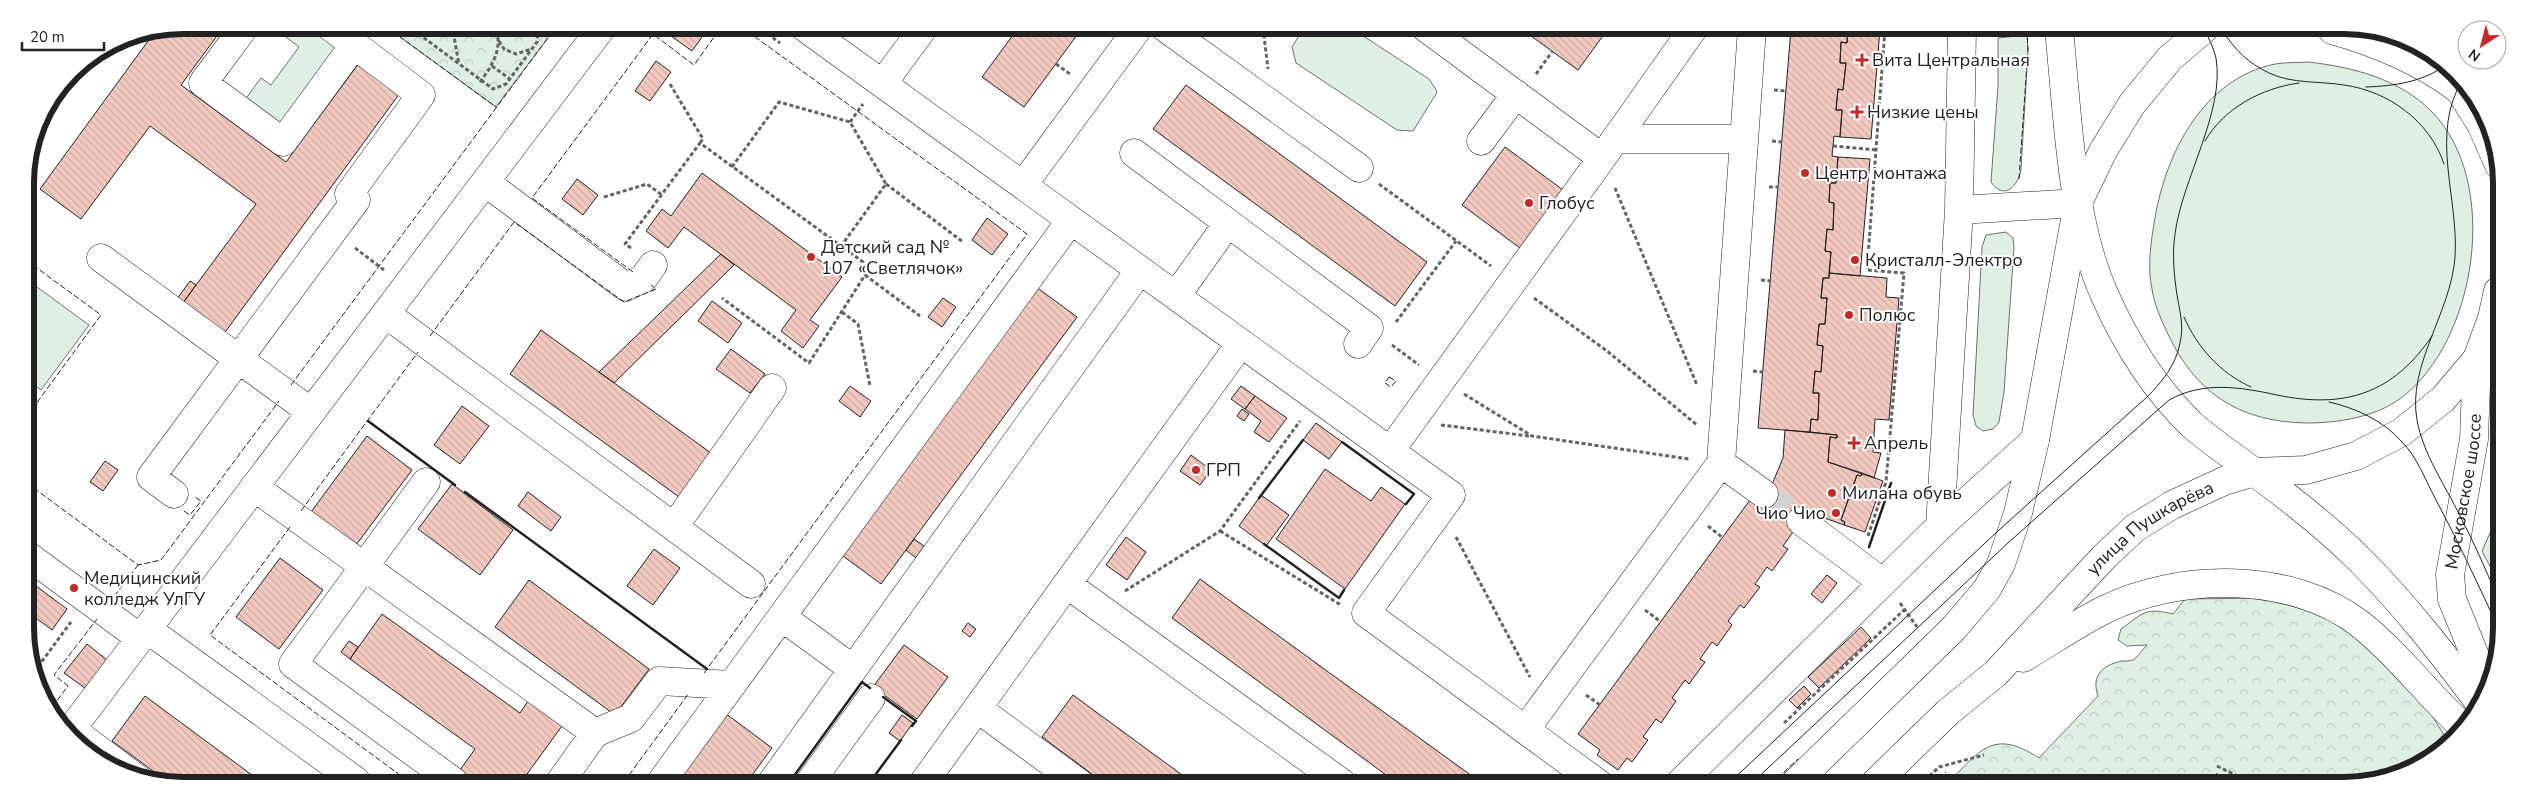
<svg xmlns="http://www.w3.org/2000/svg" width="2527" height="811" font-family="'Nunito Sans',sans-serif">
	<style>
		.grass { fill: #e0efe3; stroke: #6f6f6f }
		.forest { fill: url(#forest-crowns); stroke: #6f6f6f }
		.building { fill: url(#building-back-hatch); stroke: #222 }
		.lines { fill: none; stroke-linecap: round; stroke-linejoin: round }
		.minor-tunnel { stroke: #d3d3d3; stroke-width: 28; stroke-dasharray: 28 14; stroke-linecap: butt }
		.minor-casing { stroke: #222; stroke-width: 29 }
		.major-casing { stroke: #222; stroke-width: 29 }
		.path { stroke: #646464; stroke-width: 3; stroke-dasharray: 4 2.5; stroke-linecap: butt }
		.minor { stroke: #fff; stroke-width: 28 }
		.major { stroke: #fff; stroke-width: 28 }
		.tram { stroke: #222; stroke-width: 1 }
		.fence { stroke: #222; stroke-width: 1; stroke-dasharray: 6 2.5; stroke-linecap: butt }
		.wall { stroke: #222; stroke-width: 2.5 }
		.poi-dot { fill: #c62828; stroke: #fff; stroke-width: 2 }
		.labels { text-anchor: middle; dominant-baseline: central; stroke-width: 4; stroke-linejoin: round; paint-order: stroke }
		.poi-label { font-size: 18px; fill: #222; stroke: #fff; text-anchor: start }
		.street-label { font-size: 18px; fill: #222; stroke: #fff }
		.rim { fill: none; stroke: #222; stroke-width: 6 }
	</style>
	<defs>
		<pattern id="forest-crowns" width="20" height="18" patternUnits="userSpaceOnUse" patternTransform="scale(1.25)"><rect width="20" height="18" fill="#e0efe3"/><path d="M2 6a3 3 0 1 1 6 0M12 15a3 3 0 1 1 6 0" fill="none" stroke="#c0cdc2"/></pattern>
		<pattern id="building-back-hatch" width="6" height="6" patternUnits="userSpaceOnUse" patternTransform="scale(1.25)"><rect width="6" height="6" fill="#f3c9c0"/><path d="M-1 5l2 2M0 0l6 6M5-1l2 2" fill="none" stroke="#d0aca5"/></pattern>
	</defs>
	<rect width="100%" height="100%" fill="#fff"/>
	<path class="grass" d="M270,25H307L336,49L282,124L244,101L261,78L271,85L299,47Z
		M1304,28H1351L1429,79L1437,91L1436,94L1413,131L1397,130L1296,63L1292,47Z
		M2027,35L2028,50L2021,170C2018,186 2004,201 1991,182L1998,86V38Z
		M2308,62C2353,67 2400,79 2432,112C2501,182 2477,341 2401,398C2376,417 2338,423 2307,423C2238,422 2194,392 2166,330C2160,317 2154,303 2152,289C2147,266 2151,241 2155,218C2166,153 2203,79 2275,64C2286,62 2297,63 2308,62Z
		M2006,232L2013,238L2014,248L2004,392L1999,422L1993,429L1983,431L1976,426L1973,415L1982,247L1986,235Z
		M26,279L89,325L41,390L26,379Z
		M2497,517V580L2482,551Z"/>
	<path class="forest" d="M385,26H554L556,27L496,107Z
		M2263,598L2337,619L2423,701L2444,735L2451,742C2426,769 2390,779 2355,786L1946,785C1979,752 1992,727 2039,758L2098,696C2091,676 2102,665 2122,661C2125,661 2130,661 2133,660C2138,657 2142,650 2147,645L2127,646L2118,640L2121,629C2144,613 2144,607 2173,614L2185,599Z"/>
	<path class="building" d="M182,25H225L181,85L286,162L359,63L400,93L223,335L182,304L256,204L150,126L81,219L40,189L156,30Z
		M678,26H710L692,51L671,36Z
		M1019,27H1083L1024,107L982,77Z
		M1520,28L1608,29L1578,70Z
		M1791,29H1848L1847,43L1841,42L1840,63H1846L1843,90L1838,89L1836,110H1842L1840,137L1834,136L1832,156L1838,157L1836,183H1830L1829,202L1834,203L1833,230L1827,229L1825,251L1831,252L1829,278H1823L1821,298H1827L1825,324H1819L1817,345L1823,346L1821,372L1815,371L1813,393H1819L1818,420L1811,419L1810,432L1758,428Z
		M1848,29H1880L1871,139L1840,137L1842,110H1836L1838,89L1843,90L1846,63H1840L1841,42L1847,43Z
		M1987,29L2018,30V31L1988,33Z
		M656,61L671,72L650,101L635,91Z
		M1186,85L1427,262L1395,306L1153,129Z
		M1505,147L1563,190L1520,248L1462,205Z
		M1838,157L1870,159L1860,276L1829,273L1831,252L1825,251L1827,229L1833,230L1834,203L1829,202L1830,183H1836Z
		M702,173L842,277L810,320L819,326L803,348L781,331L796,310L684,227L668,248L646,231L662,209L671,216Z
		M577,179L598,195L583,215L562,199Z
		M987,218L1008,234L992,255L972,240Z
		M721,254L734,265L614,383L599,372Z
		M1829,273L1887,278L1886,297L1899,298L1889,420L1875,419L1873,452L1881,453L1874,478L1828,462L1830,437L1837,438V435L1810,432L1811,419L1818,420L1819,393H1813L1815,371L1821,372L1823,346L1817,345L1819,324H1825L1827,298H1821L1823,278H1829Z
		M190,281L196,285L183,303L177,299Z
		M1035,286L1077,317L881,584L839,553Z
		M943,298L956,307L942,327L928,317Z
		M712,301L742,323L728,343L698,321Z
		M541,330L711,453L679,497L510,374Z
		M731,349L765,374L750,393L716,369Z
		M850,386L871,401L860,417L839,401Z
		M1241,386L1255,396L1245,409L1231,399Z
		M1255,396L1287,418L1269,442L1254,432L1261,421L1245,409Z
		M462,406L489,426L460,464L434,445Z
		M1242,409L1249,414L1244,421L1237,416Z
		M1316,423L1342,442L1329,459L1303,440Z
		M1785,430L1837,435V438L1830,437L1828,462L1862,473L1861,476L1857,475L1841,520L1845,522L1844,525L1808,512L1798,536L1793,532L1783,546L1788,549L1772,571L1767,567L1755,584L1760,587L1744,608L1740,605L1728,621L1732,625L1717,646L1712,642L1700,659L1705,662L1689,684L1685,680L1672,698L1676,701L1661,723L1656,719L1643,737L1648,740L1632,762L1627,758L1618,770L1597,755L1600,750L1578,734L1750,500L1756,505L1773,482L1783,458Z
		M367,436L412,470L356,545L311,512Z
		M1191,455L1211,470L1200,485L1180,471Z
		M105,461L118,470L103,491L90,482Z
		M1325,469L1371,501L1381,487L1405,504L1345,589L1276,539Z
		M1862,473L1883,481L1865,532L1844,525L1845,522L1841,520L1857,475L1861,476Z
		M452,484L513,530L480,575L418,529Z
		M528,492L561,517L551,531L518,506Z
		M1261,495L1289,515L1266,546L1239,526Z
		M1126,537L1146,552L1127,580L1106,565Z
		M914,539L924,546L916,558L906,550Z
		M654,549L680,568L653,605L627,586Z
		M280,558L323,590L279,649L236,617Z
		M1827,575L1837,583L1822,603L1811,594Z
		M1200,579L1483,784L1397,783L1172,618Z
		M28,580L67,609L52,630L28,612Z
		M529,580L649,669L615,715L495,627Z
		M382,614L520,713L528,701L562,726L522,781H467L457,774L475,749L350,659Z
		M968,623L976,629L970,637L962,631Z
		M1861,627L1871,638L1819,688L1808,677Z
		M349,641L358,647L350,659L341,652Z
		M87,644L107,660L85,688L64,673Z
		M904,645L948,677L917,719L873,687Z
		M1804,686L1811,694L1797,708L1789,700Z
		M1073,695L1193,783H1104L1042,737Z
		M145,696L260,781H166L145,765L112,741Z
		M725,713L772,748L747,782H675Z
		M902,715L913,723L900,741L889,733Z"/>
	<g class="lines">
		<path class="minor-tunnel" d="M1764,494L1801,521"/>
		<defs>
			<path id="minor" d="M246,25L203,83L283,142L354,45
				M804,27L1451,495L1366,613L1599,784
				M1164,27L1359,168
				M883,83L924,27
				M1615,139H1744
				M1481,141L1516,94
				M1134,153L1369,328L1358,344
				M1602,158L1693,29
				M485,182L626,287L643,279L653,265
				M1023,185L1139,27
				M1959,210L2078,203
				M101,258L311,412
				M1176,296L1228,223
				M386,314L751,584
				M2477,359L2498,373
				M1390,451L1602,158L1426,28
				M1721,463L1752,29
				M426,482L293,664L453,781
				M254,487L595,733L560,782
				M174,494L151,477L356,200L349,194L421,95L328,25
				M1801,521L1882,582
				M1940,526L1959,210L1962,29
				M674,527L772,388
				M27,555L140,638
				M1068,585L1342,783
				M782,617L853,669
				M147,629L356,781
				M977,708L1079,783
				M71,729L139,780
				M1525,730L1721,463L1764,494
				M595,733L631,718L659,681L732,685
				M67,735L603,26
				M661,782L1071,220
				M772,782L1140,270
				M810,782L871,698
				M924,782L1241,343
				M1679,784L1940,526L2035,440"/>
			<g id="major">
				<path d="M2059,30C2068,115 2070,218 2105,296C2126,343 2154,388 2191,424C2211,442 2233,456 2254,472C2291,499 2328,528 2360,560C2405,605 2443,654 2481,705"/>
				<path d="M2332,30C2378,43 2419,60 2457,88"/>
				<path d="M2448,72L2481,124L2499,165"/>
				<path d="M2023,658C2050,642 2076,624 2104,610C2178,573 2292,571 2360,624C2399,655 2428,695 2464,728"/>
				<path id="s1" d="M2488,688L2452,599L2450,575L2474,439L2477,359L2492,318L2498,291"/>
				<path d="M1794,784L1954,628L1987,589L2001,564L2018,513L2035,440L2078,203L2103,151L2132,104L2170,58L2203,30"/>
				<path id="s2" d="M1873,785L1948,712L1995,674L2104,557L2135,528L2172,505L2224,481L2254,472L2306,470L2356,456L2402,432L2443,399L2477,359"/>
			</g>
		</defs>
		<use href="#minor" class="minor-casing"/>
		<use href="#major" class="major-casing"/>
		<path class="path" d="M408,26L493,89L506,84L537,42L538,26
			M452,26L459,64
			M757,26L780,43
			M1263,28L1268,69
			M630,34L636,26
			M499,41L504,49L516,54L531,49
			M1056,64L1070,74
			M492,66L510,79
			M1536,74L1552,52
			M480,82C492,66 505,46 494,26
			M670,84L703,139L700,143
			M1774,90L1786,91
			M850,122L863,104
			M1772,141L1782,142
			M1833,146L1877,150
			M732,167L779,102L850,122L886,184L841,246
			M886,184L963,242
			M1379,184L1491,266
			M1769,187H1778
			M1615,188L1697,385
			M604,197L647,184L662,195
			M355,248L384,270
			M631,248L625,244L700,143L863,262L865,275L809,363L722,298
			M865,275L920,316
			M1761,280L1771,281
			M1534,298L1607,351L1697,425
			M842,312L858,324L870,386
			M1396,322L1456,241
			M1392,345L1419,365
			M1753,371L1763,372
			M1464,394L1532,436L1689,459
			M1441,425L1529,436
			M1708,526L1723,538
			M1220,531L1341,605
			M1868,536L1886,482L1904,273L1867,270L1885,29
			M1456,537L1530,677
			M1125,591L1220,531L1300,421
			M1900,603L1917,627
			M1645,610L1661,622
			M34,672L71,622
			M1586,695L1600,705
			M1784,723L1905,609
			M2217,766L2256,785
			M1920,785L1939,767L1984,755"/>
		<use href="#minor" class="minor"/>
		<use href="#major" class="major"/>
		<path class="tram" d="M2222,30C2235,50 2248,63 2269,73C2292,84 2320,81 2344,85C2388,91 2430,121 2444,164
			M2463,79C2429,133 2459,198 2455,257C2451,313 2407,365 2417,420C2423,454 2445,485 2460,516C2474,542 2485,569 2497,595
			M2366,87C2394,86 2423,82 2446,65
			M2205,141C2224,108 2262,88 2299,83
			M2184,317C2197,347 2220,373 2251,387
			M2329,402C2356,408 2384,421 2402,442C2417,457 2425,479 2435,498C2457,539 2477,582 2497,625
			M1728,784L1999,530L2147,397C2162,382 2176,365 2180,343C2184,326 2180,312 2177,295C2174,275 2172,254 2175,234C2182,179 2225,112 2216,58C2214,49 2209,39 2205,30
			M1751,784L2009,542L2169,400C2203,381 2240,387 2277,395C2344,409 2393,394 2432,336"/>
		<path class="fence" d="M385,26L496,107
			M2019,179L2028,49L2027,30
			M26,260L101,315L33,408L27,404
			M633,272L532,198L653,34L694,65L722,26
			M430,336L514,222L624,302L656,289L651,285
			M1389,377L1396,381L1391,387L1385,383Z
			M291,385L556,27L554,26
			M27,483L138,565L161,560L279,401
			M184,511L190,515L201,501L195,497
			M301,511L418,352
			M290,527L210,635L408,781
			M109,603L138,565
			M704,673L1027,234L740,26
			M52,707L68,686L54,675L97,619
			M624,782L689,693
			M1771,784L1798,759
			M1933,785L1946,772
			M2204,785L2216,773L2229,785"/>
		<path class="wall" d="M368,421L455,485
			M1342,442L1414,494L1406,504
			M465,492L707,669
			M1259,498L1303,440
			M1264,544L1339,598L1344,590
			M1869,547L1891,483
			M883,697L916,721L912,726
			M794,776L862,682L870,688
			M870,782L901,740"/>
	</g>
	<g class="poi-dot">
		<path d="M1859.5 52.5h5v5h5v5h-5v5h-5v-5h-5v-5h5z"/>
		<path d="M1854.5 104.5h5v5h5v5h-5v5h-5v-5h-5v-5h5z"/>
		<circle cx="1805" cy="173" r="5"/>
		<circle cx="1529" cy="203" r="5"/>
		<circle cx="811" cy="257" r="5"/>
		<circle cx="1855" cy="260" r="5"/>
		<circle cx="1849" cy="315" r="5"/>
		<path d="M1851.5 435.5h5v5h5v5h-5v5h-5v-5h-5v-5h5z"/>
		<circle cx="1196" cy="470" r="5"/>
		<circle cx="1832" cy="493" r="5"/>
		<circle cx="1836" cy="513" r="5"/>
		<circle cx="74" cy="588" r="5"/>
	</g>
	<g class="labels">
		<g class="poi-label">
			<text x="1872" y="60">Вита Центральная</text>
			<text x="1867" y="112">Низкие цены</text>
			<text x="1815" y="173">Центр монтажа</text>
			<text x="1539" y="203">Глобус</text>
			<text x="821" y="247">Детский сад №<tspan x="821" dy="21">107 «Светлячок»</tspan></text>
			<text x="1865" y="260">Кристалл-Электро</text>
			<text x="1859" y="315">Полюс</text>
			<text x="1864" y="443">Апрель</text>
			<text x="1206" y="470">ГРП</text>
			<text x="1842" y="493">Милана обувь</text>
			<text x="1826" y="513" text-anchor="end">Чио Чио</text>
			<text x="84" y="578">Медицинский<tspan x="84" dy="21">колледж УлГУ</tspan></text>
		</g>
		<g class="street-label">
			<text stroke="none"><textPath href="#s1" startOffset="205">Московское шоссе</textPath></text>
			<text stroke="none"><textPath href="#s2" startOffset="380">улица Пушкарёва</textPath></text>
		</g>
	</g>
	<path d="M0 0H2527V811H0ZM183 34H2344A149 149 0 0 1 2493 183V628A149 149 0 0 1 2344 777H183A149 149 0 0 1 34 628V183A149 149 0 0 1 183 34Z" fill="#fff" fill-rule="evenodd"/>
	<path class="rim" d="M183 34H2344A149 149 0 0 1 2493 183V628A149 149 0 0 1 2344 777H183A149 149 0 0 1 34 628V183A149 149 0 0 1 183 34Z"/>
	<g transform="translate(2482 45) rotate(216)"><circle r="24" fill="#ffffff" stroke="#a7a7a7"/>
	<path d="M0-4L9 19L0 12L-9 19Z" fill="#c62828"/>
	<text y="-8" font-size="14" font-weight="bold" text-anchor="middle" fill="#222222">N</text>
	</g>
	<path d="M22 42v8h82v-8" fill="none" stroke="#222222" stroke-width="2.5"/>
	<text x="30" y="42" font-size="15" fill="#222222" stroke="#ffffff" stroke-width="4" paint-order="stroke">20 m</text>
</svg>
